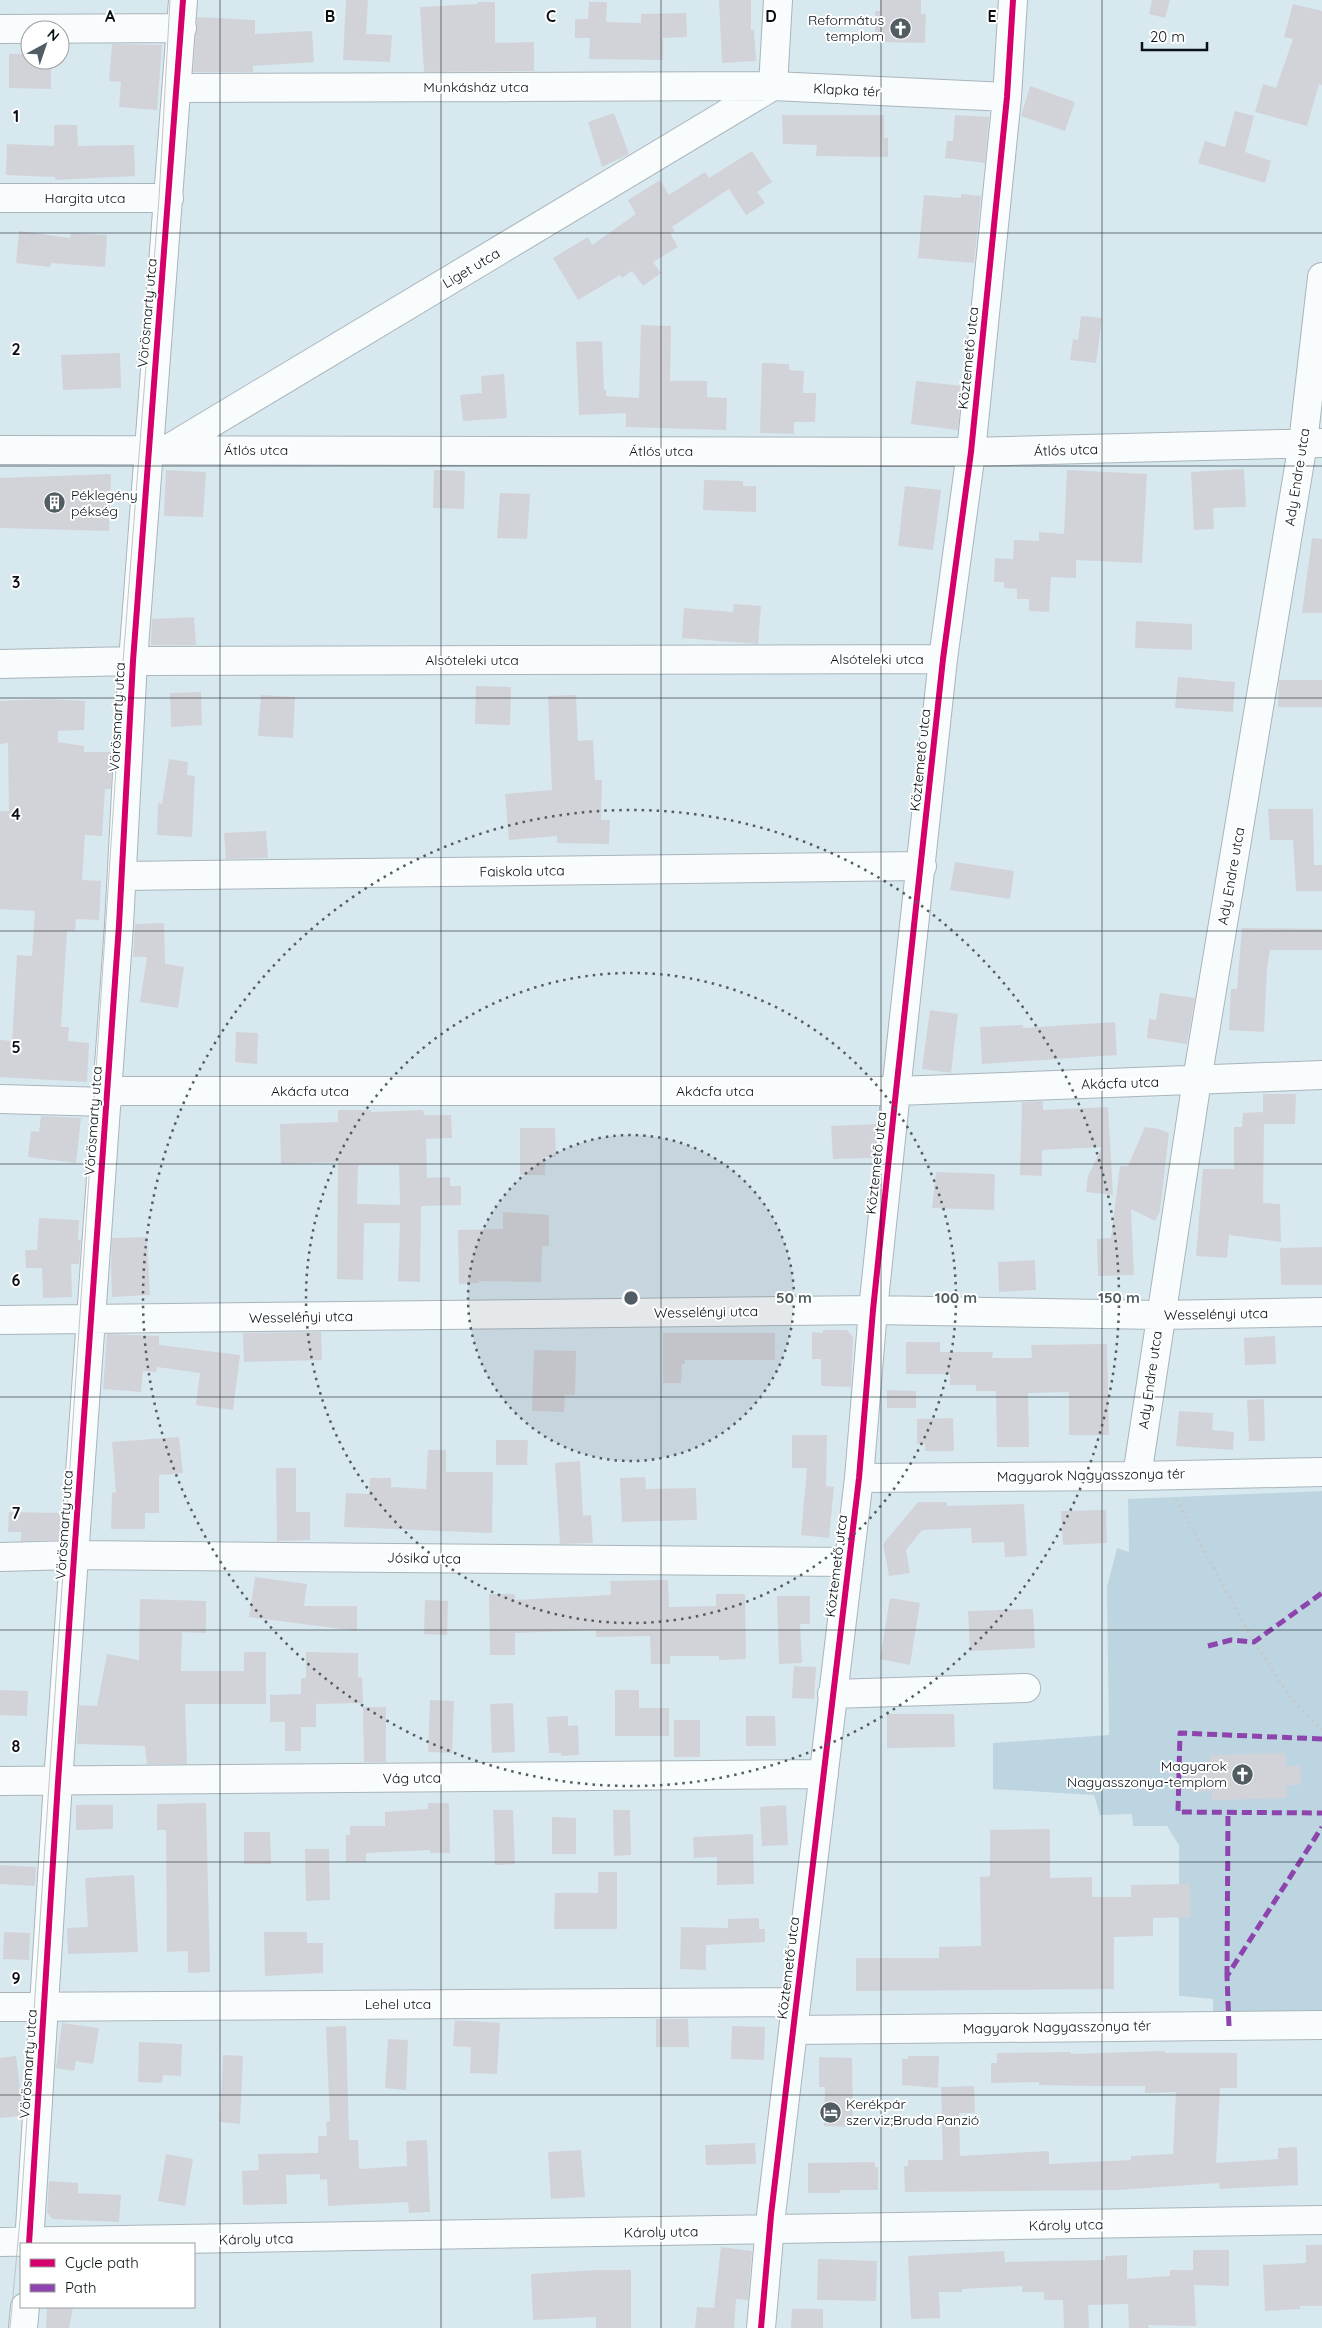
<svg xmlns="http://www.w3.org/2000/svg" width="1322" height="2328" font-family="Quicksand,sans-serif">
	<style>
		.green { fill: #bdd5e0 }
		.building { fill: #d2d3d9; fill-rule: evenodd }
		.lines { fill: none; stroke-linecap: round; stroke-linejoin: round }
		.minor-casing { stroke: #a9b5bb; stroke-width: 30 }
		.path { stroke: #c5cacb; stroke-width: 3; stroke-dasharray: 2.5 4; stroke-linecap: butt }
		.minor { stroke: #f9fcfd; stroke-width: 28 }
		.tram { stroke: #c0c5c7; stroke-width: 1 }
		.quiet { stroke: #8e44ad; stroke-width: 5; stroke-dasharray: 10 5; stroke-linecap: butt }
		.cycleway-casing { stroke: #fff; stroke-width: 9 }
		.cycleway { stroke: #d6006c; stroke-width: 6 }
		.grid { fill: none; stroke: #081216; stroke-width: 1; stroke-opacity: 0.55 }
		.ring { fill: none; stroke: #515d62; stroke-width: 2.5; stroke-dasharray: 2.5 5 }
		.labels { text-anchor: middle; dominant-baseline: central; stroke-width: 4; stroke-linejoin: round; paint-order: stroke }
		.poi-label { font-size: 14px; fill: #081216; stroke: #fff; text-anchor: end }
		.street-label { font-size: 14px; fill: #081216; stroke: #fff }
		.grid-label { font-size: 16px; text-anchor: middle; font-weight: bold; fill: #081216; stroke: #fff; stroke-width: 4; stroke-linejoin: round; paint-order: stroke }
		.centre { fill: #515d62; stroke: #fff; stroke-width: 2.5 }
		.ring-label { font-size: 15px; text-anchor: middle; font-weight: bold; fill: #515d62; stroke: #fff; stroke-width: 4; stroke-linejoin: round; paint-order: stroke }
	</style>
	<rect width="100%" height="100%" fill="#d8e8ef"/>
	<path class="green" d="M1322,1491V2010L1213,2014V1999L1179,1996V1845L1167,1826H1133L1132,1814L1100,1815L1094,1795L993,1789V1743L1109,1735L1107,1587L1117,1548L1129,1552L1128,1499Z"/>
	<path class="building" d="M346,0H368L366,34L392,35L390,62L343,60Z
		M719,0H751V30H754L756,61L722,63Z
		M880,0H921V14H926L925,43L875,42V11H880Z
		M1152,0H1170L1165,18L1149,14Z
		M478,2H495V43L534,42V71L424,72L420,7L478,4Z
		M589,2H607L606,22L641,23V14L686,13L687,37L663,38V60L589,59L590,38H575V19H588Z
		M1293,4L1322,11V85L1319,84L1307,126L1255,112L1263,84L1276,88L1293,39L1284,37Z
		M197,17L255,20V34L312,31L314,62L253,66V72H193Z
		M112,44L162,45L157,110L119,107L121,82L109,81Z
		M9,54H30V60H51V89L9,88Z
		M1030,86L1075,102L1065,131L1021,116Z
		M1235,111L1254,116L1245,152L1271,161L1265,183L1198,163L1205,141L1225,147Z
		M614,113L629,154L602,167L588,122Z
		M782,115H884V138H888V157L816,156L817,145L783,144Z
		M955,115L989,117L985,163L945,158L947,141H953Z
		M54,125H77L78,146L134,145L135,176L55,180V177L6,175L7,144L54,146Z
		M752,151L772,182L757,192L765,203L746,215L729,189L672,227L675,231L670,233L678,247L653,262L661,273L643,286L632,271L622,278L620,275L578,300L553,258L588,237L592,245L636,214L628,200L660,180L669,195L705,172L709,178Z
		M961,194L981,196L974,263L918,258L924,195L961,198Z
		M19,231L70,238L71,233L107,235L105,267L51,263L50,267L16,263Z
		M1081,316L1102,318L1096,363L1070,360L1073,339L1078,340Z
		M641,325L671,326L670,381H707V397L727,398L726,430L626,427V413L579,415L576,342L602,341L604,390H606V396L639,398Z
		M120,353L121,388L63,390L61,355Z
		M762,363L789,364V370L804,371L803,393H816L815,422H794V434L760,433Z
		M504,374L507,418L463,421L460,395L482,393L481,376Z
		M916,381L962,386L958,430L911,424Z
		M1244,469L1246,507L1213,508L1214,529L1194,530L1191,472Z
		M166,470L206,472L203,517L164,516Z
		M434,470L465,471L464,509L433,508Z
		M1067,470L1147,474L1142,563L1076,560V578L1051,577L1049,612L1029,611V599H1017V589L1004,588V582H994L995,558L1013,559L1014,540L1039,541V532L1064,534Z
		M111,474L109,531L0,528V478Z
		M704,480L743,481V486H756V512L703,510Z
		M905,486L941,490L933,550L898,546Z
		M500,493L530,494L527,539L497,538Z
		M1312,538L1322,539V613H1302Z
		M734,604L761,606L758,644L682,638L684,608L733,612Z
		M194,617L196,645H151L152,619Z
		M1136,621L1192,624V650L1135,648Z
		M1178,677L1235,682L1233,712L1175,708Z
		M1279,680H1322V707H1278Z
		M476,686L511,687L510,725L475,724Z
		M201,692L202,725L171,727L170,693Z
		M261,695L295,697L293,738L258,736Z
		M576,695L578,741L593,740L595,780H602L601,820H610L609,844L557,843V836L509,840L505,794L552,790L548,696Z
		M47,699L85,701L84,730L58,731V742L84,746V752H113L111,789H105L102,836L85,835L82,880L101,881L99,920L76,919L75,931H67L61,1027H69L68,1041L89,1043L87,1082L0,1077V1040L12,1041L17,955L32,956L35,911L0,909V811H9L8,743L0,744V701Z
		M169,759L188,762L187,775L195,776L192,837L157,835L158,803L162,804Z
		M1268,809H1313L1314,865H1322V891H1296L1293,840H1270Z
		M266,831L268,858L226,859L224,833Z
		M955,862L1014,871L1010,899L950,890Z
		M164,923L165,964L184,967L178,1008L140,1002L147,957H133L135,924Z
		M1242,928L1322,929V950H1270L1267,969L1264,1032L1229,1030L1231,989H1237Z
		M1160,993L1195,998L1187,1044L1147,1038L1149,1019L1156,1020Z
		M930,1010L958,1014L951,1073L922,1069Z
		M1115,1022L1117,1055L982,1064L980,1027L1023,1025V1028Z
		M236,1032L258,1033L257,1064L235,1062Z
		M1263,1094H1296L1295,1124H1264L1263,1203L1280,1204L1281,1242L1229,1235L1227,1258L1196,1256L1203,1169H1234V1127H1242L1243,1113L1263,1112Z
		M1043,1101V1110L1108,1107L1113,1195L1086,1192L1088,1176L1102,1147L1042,1150V1176L1020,1175L1022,1102Z
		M338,1110H371V1112L423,1110L424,1115H451L452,1138L426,1139L427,1178L450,1177V1186H461V1205L421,1206L420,1282L398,1281L400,1223H364L363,1280L337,1279L338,1162L281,1164L280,1124L338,1122ZM358,1165H399L400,1205L357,1204Z
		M41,1116L81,1118L76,1163L28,1157L31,1131L39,1132Z
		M877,1124L873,1158L833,1159L831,1126Z
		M1145,1127L1159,1129L1169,1133L1160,1211L1155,1221L1131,1209L1134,1275L1098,1276L1097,1239L1111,1238L1120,1166H1128Z
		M520,1128H555L556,1157H545V1175H520Z
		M936,1172L995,1174L994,1210L932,1208Z
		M503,1212L549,1215V1246H542L541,1282L479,1281V1283L459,1284L458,1230L503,1229Z
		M39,1218L79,1220L78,1240H81L79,1264H71L72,1297L43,1298L42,1268H26L25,1250H37Z
		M147,1237L150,1295L112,1297L111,1264L112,1238Z
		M1322,1247V1285H1281L1280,1248Z
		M1035,1260L1036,1290L999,1292L998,1262Z
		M823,1330H847L853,1337L851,1387L821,1386V1359H812V1332L823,1333Z
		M321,1332L322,1360L244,1362L243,1333Z
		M663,1333H775V1360H685V1364H682L681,1383H663Z
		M107,1334L159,1336V1345L240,1355L233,1410L196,1405L200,1373L157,1367L156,1372L143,1371L141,1392L103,1389Z
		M1275,1336L1276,1364L1245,1365L1244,1338Z
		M906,1342H940V1352H993L992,1358H1032L1031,1345L1107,1344L1109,1435H1069V1392L1028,1393L1029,1447H997L996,1391H976V1385H950V1374H906Z
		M534,1350L576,1351L575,1395H565L564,1412L532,1411Z
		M887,1390L916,1391V1408H887Z
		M1264,1399L1265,1441H1249L1247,1400Z
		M1179,1411L1213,1413L1212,1430L1234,1432L1233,1450L1176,1446Z
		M953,1418L954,1451H925V1444H917V1419Z
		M792,1435H827L826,1486L834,1487L829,1538L801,1535L807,1468H792Z
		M179,1437L183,1473L159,1475V1513H145V1529H111L112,1492L116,1493L112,1442Z
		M496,1440H528L527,1465H496Z
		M428,1450H446V1472H493L492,1533L344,1527L346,1493L369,1494L370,1478H391V1487L426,1489Z
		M580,1461L583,1516L591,1515L593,1543L560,1544L555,1463Z
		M276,1468H296V1512H310V1540L277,1541Z
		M645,1477L646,1489L696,1488L697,1520L622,1522L620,1478Z
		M918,1502H947V1506L1024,1504L1027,1556L1005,1557L1004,1542L972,1543L971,1528L922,1530L906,1550L910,1573L889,1576L883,1544Z
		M1106,1510L1107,1543L1063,1545L1061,1511Z
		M9,1512L61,1513L60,1540L21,1541V1532H8Z
		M255,1577L307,1584L304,1606H357V1631L249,1617Z
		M668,1580L669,1607L716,1606V1594H745L746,1659L719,1660V1656H670V1664H651L650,1636L596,1637V1630L515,1633V1655H490L489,1594H515V1600L611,1595L610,1581Z
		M777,1596H810V1624H800L802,1663L779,1664Z
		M890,1598L920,1603L910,1665L880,1659Z
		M140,1599L206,1601V1633L182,1632L181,1671H244V1652H266V1704H185L187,1764H147L145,1746L77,1744L79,1705L97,1706L107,1654L139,1660Z
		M425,1600L448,1601L447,1635L424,1634Z
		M1033,1609L1035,1648L970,1651L968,1611Z
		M306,1652L358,1653V1677H362L363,1703L316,1704V1727H301V1751H285V1722H270V1695L301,1694V1678H306Z
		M794,1666L816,1667L814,1699L792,1698Z
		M0,1690L28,1691L27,1716L0,1715Z
		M615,1690H639V1708H669V1736H615Z
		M430,1700L454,1701L452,1753L428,1752Z
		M513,1703L515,1752L492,1753L490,1704Z
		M363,1707H386V1762H364Z
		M887,1714H954L955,1747L887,1748Z
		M568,1716V1726L578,1725L579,1755L561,1756V1753H549L547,1717Z
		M746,1716H775L776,1746H746Z
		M674,1720H700V1757H674Z
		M1286,1753V1766H1300L1301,1785H1287V1798L1212,1800V1791L1192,1792L1187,1786L1185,1778L1187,1771L1192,1765L1210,1764V1755Z
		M206,1803L210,1972L188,1973V1951L167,1952L166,1830H157V1804Z
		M428,1803H449L450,1853H430V1850L366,1853V1862H346V1835H350V1826H385V1812L428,1809Z
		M76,1805H113V1829L76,1830Z
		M786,1805L788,1845L762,1846L760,1807Z
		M493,1810H513L515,1864L495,1865Z
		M613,1810H630L631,1855L614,1856Z
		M552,1817L576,1818V1854H552Z
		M1050,1829V1878L1092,1877V1897H1131V1885L1190,1884L1191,1917L1153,1918V1936L1114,1937V1989L856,1991V1958H939V1947L981,1946L980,1877L990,1876V1830Z
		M244,1832H270L271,1864H244Z
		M753,1834L754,1884L717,1885V1857L694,1858L693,1837Z
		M305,1849H329L330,1900L306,1901Z
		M0,1865L36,1867L35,1886L0,1884Z
		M598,1872H617V1929H554L555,1893H598Z
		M134,1875L138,1952L68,1954L67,1928L88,1927L85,1878Z
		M759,1918V1929H765V1942L706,1945V1970L680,1969L681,1927L728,1928V1919Z
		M4,1932L30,1933L29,1960L3,1959Z
		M264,1932H307V1943H323V1973L265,1976Z
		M656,2019H688L689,2047H656Z
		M455,2020L500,2023L497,2074L470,2073L471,2047L453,2046Z
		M62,2023L99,2028L93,2064L76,2061L74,2071L56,2068Z
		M346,2026L349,2140H358L359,2169L407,2166L406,2141L427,2140L430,2212L409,2213L408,2202L328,2206L327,2179L320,2180V2174L286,2175L287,2204L243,2205L242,2171L259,2170L258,2154L318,2153V2136H327L326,2122L330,2121L326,2027Z
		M732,2026L765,2027L764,2060L731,2059Z
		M388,2039L408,2040L406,2090L385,2088Z
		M139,2042L182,2044L181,2076L163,2075L162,2083L138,2082Z
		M1165,2051V2053H1237V2088H1220L1216,2163L1278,2159V2148L1297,2147L1298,2185L1220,2189L1219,2183L1118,2190L905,2192L904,2166H908V2160H943L941,2087L974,2086L975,2113H959L960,2156L1049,2151V2164L1131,2160V2156L1173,2154L1176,2092L1145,2093V2086H1087L1039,2085V2082L991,2083V2063H997V2053L1071,2052V2054Z
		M223,2055L243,2056L240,2124L220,2122Z
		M16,2056L22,2103L21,2116L0,2118V2058Z
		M908,2056H939L938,2088L902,2085V2059H908Z
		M819,2057L852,2058L853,2127L824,2126L825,2087H819Z
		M755,2143L756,2164L706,2165L705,2145Z
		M581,2150L585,2197L551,2199L548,2152Z
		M166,2154L193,2159L185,2206L158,2201Z
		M875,2162V2167H878V2190H840V2193H808V2163Z
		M49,2181L78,2183V2193L121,2195L119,2222L53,2219L47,2213Z
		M1306,2245H1322V2306H1300V2309L1265,2311L1263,2265L1306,2263Z
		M721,2247L752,2251L748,2300L736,2299L734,2328H695L697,2307L714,2308Z
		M1193,2250H1229V2286L1194,2285L1196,2326L1148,2325L1149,2328H1129L1128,2304L1088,2305L1089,2328H1064L1063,2300H1044V2292H1022V2286L962,2289V2292H939L940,2318L911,2319L908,2256L1004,2251L1005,2262L1105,2260V2256L1127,2255V2279L1170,2276V2270H1193V2274Z
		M818,2259L877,2261L876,2301L817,2300Z
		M596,2270H631V2328H596V2317L533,2320L531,2274Z
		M47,2307H73L69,2328H46Z
		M792,2309H823V2328H791Z"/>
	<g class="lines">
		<defs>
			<path id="minor" d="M778,0L773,86L1007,97
				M0,29L182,28
				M178,88L772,86
				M0,198H169
				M168,449L773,86
				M0,450L971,452L1322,443
				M0,664L133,661L943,659
				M122,876L922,866
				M108,1091H896L1322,1075
				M0,1099L107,1102
				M0,1320L873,1310L1159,1315L1322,1312
				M1137,1476L1197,1080L1303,443L1322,277
				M859,1478L1137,1476L1322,1472
				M0,1557L74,1555L849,1562
				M832,1694L1026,1688
				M0,1781L824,1774
				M0,2007L796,2002
				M793,2030L1322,2025
				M0,2242L1322,2220
				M29,2244L58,1782L119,925L133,661L183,0
				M23,2328L25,2307
				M761,2328L771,2215L859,1478L873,1310L896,1091L943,659L971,452L1007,97L1013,0"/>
		</defs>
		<use href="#minor" class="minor-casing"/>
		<path class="path" d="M1176,1499L1254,1642L1291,1698L1322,1730"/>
		<use href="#minor" class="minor"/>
		<path class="tram" d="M10,2328L21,2209L123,662L159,198L170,0"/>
		<path class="quiet" d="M1208,1646L1231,1640L1254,1642L1322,1593
			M1322,1739L1180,1733L1178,1812L1322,1813
			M1227,1976L1228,1813
			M1229,2026L1227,1976L1322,1827"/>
		<defs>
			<path id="cycleway" d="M29,2244L58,1782L119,925L133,661L183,0
				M761,2328L771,2215L859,1478L873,1310L896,1091L943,659L971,452L1007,97L1013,0"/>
		</defs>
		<use href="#cycleway" class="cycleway-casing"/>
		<use href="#cycleway" class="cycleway"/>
	</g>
	<path class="grid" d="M220,0V2328M441,0V2328M661,0V2328M881,0V2328M1102,0V2328M0,233H1322M0,466H1322M0,698H1322M0,931H1322M0,1164H1322M0,1397H1322M0,1630H1322M0,1862H1322M0,2095H1322"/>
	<circle cx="631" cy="1298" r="163" fill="#515d62" fill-opacity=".12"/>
	<g class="ring">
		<circle cx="631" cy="1298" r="163"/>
		<circle cx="631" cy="1298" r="325"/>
		<circle cx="631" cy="1298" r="488"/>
	</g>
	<defs>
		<symbol id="church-disc" viewBox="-11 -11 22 22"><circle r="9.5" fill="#515d62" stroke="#fff"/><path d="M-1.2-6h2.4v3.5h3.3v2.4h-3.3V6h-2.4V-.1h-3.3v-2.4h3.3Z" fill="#fff"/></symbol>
		<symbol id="building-disc" viewBox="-11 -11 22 22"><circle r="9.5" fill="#515d62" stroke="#fff"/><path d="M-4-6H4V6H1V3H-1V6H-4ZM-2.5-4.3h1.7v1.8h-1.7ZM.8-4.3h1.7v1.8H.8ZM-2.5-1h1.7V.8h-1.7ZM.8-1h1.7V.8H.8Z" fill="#fff"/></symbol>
		<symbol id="hotel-disc" viewBox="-11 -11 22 22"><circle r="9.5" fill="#515d62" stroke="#fff"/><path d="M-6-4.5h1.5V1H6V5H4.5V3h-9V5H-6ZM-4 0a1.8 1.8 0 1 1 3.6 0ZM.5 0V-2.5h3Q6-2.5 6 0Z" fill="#fff"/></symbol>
	</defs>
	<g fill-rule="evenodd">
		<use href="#church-disc" x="888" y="16" width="25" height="25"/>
		<use href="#building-disc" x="42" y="490" width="25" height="25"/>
		<use href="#church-disc" x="1230" y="1762" width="25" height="25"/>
		<use href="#hotel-disc" x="818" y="2100" width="25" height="25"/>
	</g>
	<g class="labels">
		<g class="poi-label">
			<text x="884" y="20">Református<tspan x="884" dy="16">templom</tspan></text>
			<text x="71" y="495" text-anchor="start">Péklegény<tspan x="71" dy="16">pékség</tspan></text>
			<text x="1227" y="1766">Magyarok<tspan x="1227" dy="16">Nagyasszonya-templom</tspan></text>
			<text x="846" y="2104" text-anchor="start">Kerékpár<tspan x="846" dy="16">szerviz;Bruda Panzió</tspan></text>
		</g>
		<g class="street-label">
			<text x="476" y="87">Munkásház utca</text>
			<text transform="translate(847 90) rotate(3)">Klapka tér</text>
			<text x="85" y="198">Hargita utca</text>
			<text transform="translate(471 268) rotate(-31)">Liget utca</text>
			<text transform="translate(147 313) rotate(-85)">Vörösmarty utca</text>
			<text transform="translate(968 358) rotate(-84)">Köztemető utca</text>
			<text x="256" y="450">Átlós utca</text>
			<text transform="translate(1066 450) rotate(-2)">Átlós utca</text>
			<text x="661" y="451">Átlós utca</text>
			<text transform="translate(1297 477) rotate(-81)">Ady Endre utca</text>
			<text x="877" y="659">Alsóteleki utca</text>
			<text x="472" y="660">Alsóteleki utca</text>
			<text transform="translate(117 717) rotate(-87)">Vörösmarty utca</text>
			<text transform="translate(920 760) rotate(-84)">Köztemető utca</text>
			<text transform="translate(522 871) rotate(-1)">Faiskola utca</text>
			<text transform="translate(1231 876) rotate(-80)">Ady Endre utca</text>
			<text transform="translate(1120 1083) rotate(-2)">Akácfa utca</text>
			<text x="310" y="1091">Akácfa utca</text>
			<text x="715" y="1091">Akácfa utca</text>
			<text transform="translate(93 1121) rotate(-86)">Vörösmarty utca</text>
			<text transform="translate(876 1163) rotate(-84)">Köztemető utca</text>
			<text transform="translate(706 1312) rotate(-1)">Wesselényi utca</text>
			<text transform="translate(1216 1314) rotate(-1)">Wesselényi utca</text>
			<text transform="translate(301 1317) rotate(-1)">Wesselényi utca</text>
			<text transform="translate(1150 1380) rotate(-82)">Ady Endre utca</text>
			<text transform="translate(1091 1475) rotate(-1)">Magyarok Nagyasszonya tér</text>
			<text transform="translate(64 1525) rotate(-86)">Vörösmarty utca</text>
			<text transform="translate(424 1558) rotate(1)">Jósika utca</text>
			<text transform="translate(836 1566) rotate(-83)">Köztemető utca</text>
			<text transform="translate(412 1778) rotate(-1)">Vág utca</text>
			<text transform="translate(788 1968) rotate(-83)">Köztemető utca</text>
			<text x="398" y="2004">Lehel utca</text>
			<text transform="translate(1057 2027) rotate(-1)">Magyarok Nagyasszonya tér</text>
			<text transform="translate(28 2064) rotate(-86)">Vörösmarty utca</text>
			<text transform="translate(1066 2225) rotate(-1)">Károly utca</text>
			<text transform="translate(661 2232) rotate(-1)">Károly utca</text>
			<text transform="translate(256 2239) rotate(-1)">Károly utca</text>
		</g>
	</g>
	<g class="grid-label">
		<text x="110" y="22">A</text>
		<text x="330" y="22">B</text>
		<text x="551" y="22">C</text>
		<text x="771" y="22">D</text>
		<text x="992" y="22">E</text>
		<text x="16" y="122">1</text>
		<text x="16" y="355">2</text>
		<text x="16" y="588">3</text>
		<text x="16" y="820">4</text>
		<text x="16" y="1053">5</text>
		<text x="16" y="1286">6</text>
		<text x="16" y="1519">7</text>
		<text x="16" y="1752">8</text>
		<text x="16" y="1984">9</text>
	</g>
	<circle cx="631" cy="1298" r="8" class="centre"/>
	<g class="ring-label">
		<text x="794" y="1303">50 m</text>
		<text x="956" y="1303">100 m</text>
		<text x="1119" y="1303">150 m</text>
	</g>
	<rect x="20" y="2243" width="175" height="65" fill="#ffffff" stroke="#9ca0a2"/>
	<rect x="30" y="2259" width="25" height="8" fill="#d6006c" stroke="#9ca0a2"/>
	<text x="65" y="2268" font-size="15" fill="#081216">Cycle path</text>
	<rect x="30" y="2284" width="25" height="8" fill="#8e44ad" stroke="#9ca0a2"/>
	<text x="65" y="2293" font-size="15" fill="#081216">Path</text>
	<g transform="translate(45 45) rotate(40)"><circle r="24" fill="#ffffff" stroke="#9ca0a2"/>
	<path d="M0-4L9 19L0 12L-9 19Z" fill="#515d62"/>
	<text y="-8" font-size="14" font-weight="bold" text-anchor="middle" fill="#081216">N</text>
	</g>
	<path d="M1142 42v8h65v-8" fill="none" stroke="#081216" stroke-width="2.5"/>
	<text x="1150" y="42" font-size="15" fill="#081216" stroke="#ffffff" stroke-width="4" paint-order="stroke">20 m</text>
</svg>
